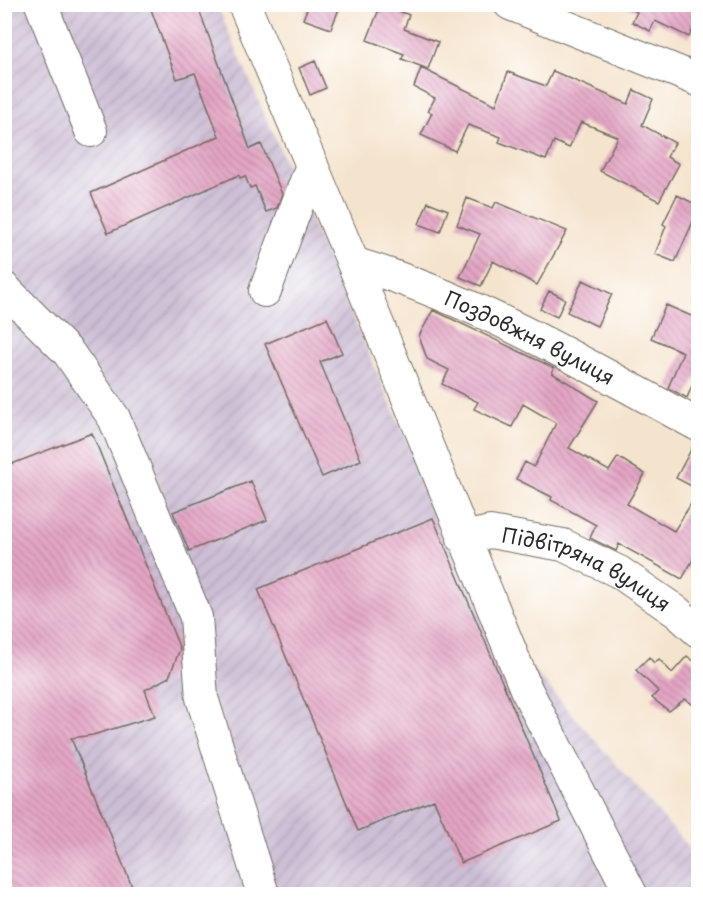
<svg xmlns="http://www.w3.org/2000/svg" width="703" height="899" font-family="'Playpen Sans',sans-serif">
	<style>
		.industrial { fill: url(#industrial-furrows) }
		.building { fill: url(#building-back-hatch) }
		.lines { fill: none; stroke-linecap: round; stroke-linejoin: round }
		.minor-casing { stroke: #726c64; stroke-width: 34 }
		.minor { stroke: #fff; stroke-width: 32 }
		.labels { text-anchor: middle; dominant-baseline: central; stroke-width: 4.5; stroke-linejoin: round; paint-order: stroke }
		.street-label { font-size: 20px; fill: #2b2b2b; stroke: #fff }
	</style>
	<defs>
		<pattern id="industrial-furrows" width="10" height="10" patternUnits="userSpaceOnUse" patternTransform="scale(1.5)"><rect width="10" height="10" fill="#ccbed4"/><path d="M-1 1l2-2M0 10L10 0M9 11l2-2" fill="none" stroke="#afa3b6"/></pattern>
		<pattern id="building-back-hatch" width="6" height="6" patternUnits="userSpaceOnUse" patternTransform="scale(1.5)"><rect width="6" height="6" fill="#e4a6c5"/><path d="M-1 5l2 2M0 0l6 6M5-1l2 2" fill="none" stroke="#b987a0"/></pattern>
	</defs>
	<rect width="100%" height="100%" fill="#fff"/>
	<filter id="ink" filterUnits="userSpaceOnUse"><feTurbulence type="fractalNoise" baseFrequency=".0167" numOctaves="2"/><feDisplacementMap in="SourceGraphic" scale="12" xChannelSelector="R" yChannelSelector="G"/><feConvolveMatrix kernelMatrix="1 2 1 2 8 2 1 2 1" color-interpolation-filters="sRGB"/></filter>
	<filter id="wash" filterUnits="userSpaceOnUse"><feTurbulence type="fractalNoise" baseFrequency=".008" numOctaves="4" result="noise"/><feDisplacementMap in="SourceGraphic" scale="24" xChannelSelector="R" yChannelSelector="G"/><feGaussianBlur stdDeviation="1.35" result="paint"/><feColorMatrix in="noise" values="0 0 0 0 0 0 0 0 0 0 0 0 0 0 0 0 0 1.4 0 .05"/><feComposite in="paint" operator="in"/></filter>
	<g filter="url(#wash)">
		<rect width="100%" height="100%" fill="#f5e4cd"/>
		<path class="industrial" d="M5,5H217L480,609L698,858V894H5Z"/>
		<g id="blocks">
			<path class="building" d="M149,4H197L250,149L261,144L282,194L277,208L266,212L255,186L250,188L245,176L240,178L239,175L108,233L91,193L219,136L195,73L177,79Z
				M309,4H341L331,29L303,19Z
				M381,4L409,15L404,29L438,42L428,69L402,59L404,54L367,40Z
				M621,4H699V16L689,37L655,21L650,31L632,22L637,12Z
				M315,61L326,88L310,95L299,68Z
				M421,68L496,105L508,72L546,86L553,71L628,104L634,90L653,99L642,125L675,143L667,157L679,164L659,201L600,171L618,137L581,122L569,148L554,141L546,160L499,142L501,137L468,125L455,151L421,135L432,113L428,111L435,98L414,87Z
				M677,195L699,206V208L675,262L655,254L666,226L663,224Z
				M467,198L493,208L496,202L567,231L537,285L493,261L481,286L460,277L480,234L457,225Z
				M428,202L448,210L440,232L419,224Z
				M583,280L612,294L597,326L567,312Z
				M549,291L565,299L557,317L540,309Z
				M666,305L696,318L699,315V380L695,378L687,398L668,388L683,352L651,338Z
				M433,310L554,368L552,373L598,401L569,448L609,471L618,457L645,474L627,504L674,531L699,491V549L682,579L619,544L616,551L590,538L596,525L551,500L552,497L516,479L525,462L534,467L556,423L523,404L512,427L474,409L478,402L442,384L449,370L427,359L419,336Z
				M327,318L342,353L320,362L361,460L322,477L265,344Z
				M92,433L180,649L169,677L145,690L155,716L93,735L71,738L135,894H4V467Z
				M695,442L699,443V490L676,478Z
				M251,481L267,520L189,551L173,512Z
				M433,518L561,821L461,863L434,800L358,831L258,589Z
				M687,656L699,665V709L685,699L669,711L652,698L658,691L636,670L649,657L654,663L659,659L672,673Z"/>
		</g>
	</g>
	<g filter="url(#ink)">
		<use href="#blocks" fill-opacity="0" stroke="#726c64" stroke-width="1.5"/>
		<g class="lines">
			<defs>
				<g id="minor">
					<path d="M41,4L91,131"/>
					<path d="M244,4L353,263L526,689L631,894"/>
					<path d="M510,4L698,80"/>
					<path id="s1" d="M353,263C473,298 589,366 698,425"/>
					<path d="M4,288L68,352L114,418L196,617L202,698L263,894"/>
					<path d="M265,291L312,165"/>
					<path id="s2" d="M463,538L490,532L563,545L619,572L677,612L698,631"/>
				</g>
			</defs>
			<use href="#minor" class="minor-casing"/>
			<use href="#minor" class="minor"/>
		</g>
	</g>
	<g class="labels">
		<g class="street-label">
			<text stroke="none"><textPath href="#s1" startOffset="192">Поздовжня вулиця</textPath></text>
			<text stroke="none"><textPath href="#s2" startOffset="132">Підвітряна вулиця</textPath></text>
		</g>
	</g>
	<rect width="703" height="899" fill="none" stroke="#fff" stroke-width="24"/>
</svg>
